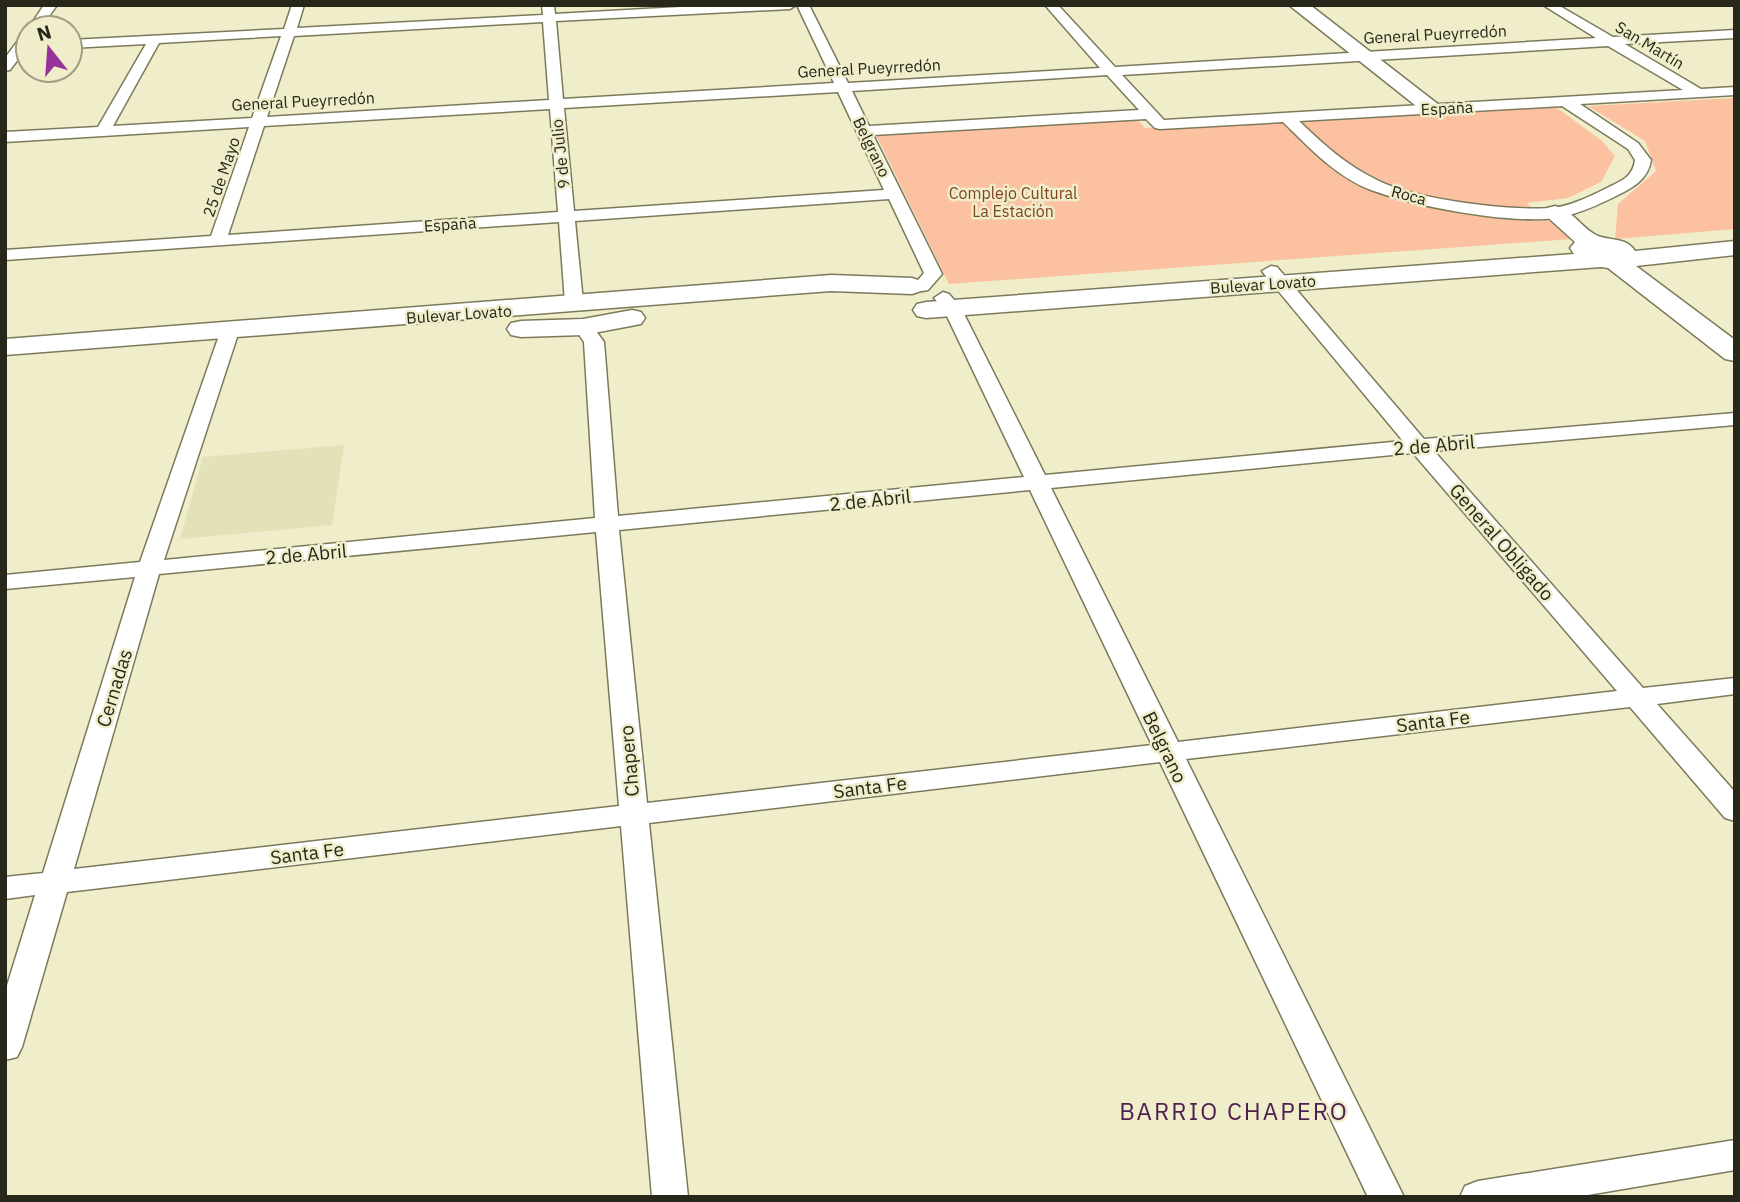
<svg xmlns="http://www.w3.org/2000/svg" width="1740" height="1202" font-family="'IBM Plex Sans',sans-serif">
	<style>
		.built { fill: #e3e1b7 }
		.green { fill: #fcc1a1 }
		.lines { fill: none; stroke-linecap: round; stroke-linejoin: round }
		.street-casing { stroke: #7c7a5b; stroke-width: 3 }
		.secondary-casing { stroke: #7c7a5b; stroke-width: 3 }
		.street { fill: #fff; fill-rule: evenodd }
		.secondary { fill: #fff; fill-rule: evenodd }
		.labels { text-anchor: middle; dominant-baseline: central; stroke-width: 5; stroke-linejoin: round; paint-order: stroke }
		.far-street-label { font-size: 16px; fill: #27271a; stroke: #efedca }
		.far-park-label { font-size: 16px; fill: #814521; stroke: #efedca }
		.street-label { font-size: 19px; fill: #27271a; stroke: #efedca }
		.near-neighbourhood-label { font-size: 24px; letter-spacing: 2px; fill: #4d1e4f; stroke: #efedca }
	</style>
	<rect width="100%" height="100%" fill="#efedca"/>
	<path class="built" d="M344,445L332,525L180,539L203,457Z"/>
	<path class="green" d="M1735,98V229L1615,239L1618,204L1656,171L1645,141L1588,106Z
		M1553,105L1601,140L1615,156L1601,182L1568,198L1526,203L1572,239L949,284L875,133L1135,117L1145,128Z"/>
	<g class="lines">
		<defs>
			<path id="street" d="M44,5H57L41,28L28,29Z
				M292,5H304L297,28L543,15L542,5H554L555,14L716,5H796L790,9L556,21L563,99L834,83L797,5H809L848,83L1100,68L1045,5H1058L1115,67L1596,38L1543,5H1558L1613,37L1735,30V38L1625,44L1701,89L1735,87V95L1580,104L1638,143L1651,160C1648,180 1632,188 1616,196C1598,205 1576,215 1556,218C1507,224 1418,207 1371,190C1335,176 1310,148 1283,122L1160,129L1155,128L1146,119L873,135L942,274L928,290L922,291L913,286L924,273L889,199L575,221L583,302L574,308L565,302L559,222L5,260V250L211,236L249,127L5,142V132L98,127L146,44L70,48V40L284,29ZM543,22L549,100L267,117L294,36ZM281,36L252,118L113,126L159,43ZM1608,46L1683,90L1164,120L1122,75ZM1107,75L1139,110L869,126L852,91ZM838,92L884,190L574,211L564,108ZM1562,106L1628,149L1635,160C1633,177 1621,181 1607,188C1591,196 1571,206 1552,208C1508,211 1419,200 1379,181C1347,166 1324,145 1299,121ZM550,109L558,212L228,235L264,126Z
				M28,33V46L10,70L5,71V58L23,34Z
				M1271,266L1277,267L1424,439L1735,413V425L1434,451L1643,688L1735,678V694L1657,704L1735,792V821L1725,818L1630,707L1186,759L1404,1197H1368L1160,762L649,823L688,1197H652L621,826L67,892L22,1047L17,1057L5,1060V992L35,895L5,899V877L43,873L135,577L5,589V575L140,562L222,327L229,325L239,331L164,560L595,518L584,342L574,327L583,321L590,323L604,342L618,516L1024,477L944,310L934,298L943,292L949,294L961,308L1045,475L1403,441L1265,275L1262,271ZM1413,453L1617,691L1178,742L1051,488ZM1030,490L1152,745L647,803L619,530ZM596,532L619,806L74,869L159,574Z
				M1735,1140V1170L1576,1197H1460L1465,1186L1478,1181Z"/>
			<path id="secondary" d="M1289,5H1310L1439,105L1442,109L1439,113H1425Z
				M1555,206C1573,210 1582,229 1598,236C1611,241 1626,237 1635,251L1735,241V255L1636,266L1735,340V361L1725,359L1608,268L1601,267L926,318L917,316L913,310L917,304L926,302L1574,254L1570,248L1575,242L1543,213L1547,208Z
				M831,275L912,278L921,281L925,286L921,291L912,294L831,291L5,355V339Z
				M632,310L641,312L645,318L641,324L583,335L521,337L511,335L507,329L511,323L521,321L583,319Z"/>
		</defs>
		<use href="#street" class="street-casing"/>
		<use href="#secondary" class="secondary-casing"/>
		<use href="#street" class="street"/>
		<use href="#secondary" class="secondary"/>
	</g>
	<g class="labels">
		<g class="far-street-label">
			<text transform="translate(1435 34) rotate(-3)">General Pueyrredón</text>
			<text transform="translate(1650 45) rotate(31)">San Martín</text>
			<text transform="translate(869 68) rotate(-3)">General Pueyrredón</text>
			<text transform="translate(303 101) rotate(-3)">General Pueyrredón</text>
			<text transform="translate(1447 108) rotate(-3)">España</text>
			<text transform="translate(872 147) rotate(64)">Belgrano</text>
			<text transform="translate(560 154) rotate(-96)">9 de Julio</text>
			<text transform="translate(221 177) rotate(-71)">25 de Mayo</text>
			<text transform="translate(1409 195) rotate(15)">Roca</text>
			<text transform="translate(450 224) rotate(-4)">España</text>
			<text transform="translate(1263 284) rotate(-4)">Bulevar Lovato</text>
			<text transform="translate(459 314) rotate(-4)">Bulevar Lovato</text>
		</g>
		<g class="far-park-label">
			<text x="1013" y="193">Complejo Cultural<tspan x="1013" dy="18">La Estación</tspan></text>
		</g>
		<g class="street-label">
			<text transform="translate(1434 445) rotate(-5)">2 de Abril</text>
			<text transform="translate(870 500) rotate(-6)">2 de Abril</text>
			<text transform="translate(1502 542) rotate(49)">General Obligado</text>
			<text transform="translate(306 554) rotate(-5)">2 de Abril</text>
			<text transform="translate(114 688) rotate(-73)">Cernadas</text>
			<text transform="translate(1433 721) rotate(-7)">Santa Fe</text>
			<text transform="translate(1165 747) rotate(64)">Belgrano</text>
			<text transform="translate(629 761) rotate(-95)">Chapero</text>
			<text transform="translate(870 787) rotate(-7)">Santa Fe</text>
			<text transform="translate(307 853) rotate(-7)">Santa Fe</text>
		</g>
		<g class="near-neighbourhood-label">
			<text x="1234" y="1111">BARRIO CHAPERO</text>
		</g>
	</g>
	<rect width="1740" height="1202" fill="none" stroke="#27271a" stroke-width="14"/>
	<g transform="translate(49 49) rotate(343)"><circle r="33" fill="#efedca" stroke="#9f9e84" stroke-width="2"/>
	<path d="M0-5L12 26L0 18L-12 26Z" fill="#96339a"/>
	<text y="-10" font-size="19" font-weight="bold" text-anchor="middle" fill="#27271a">N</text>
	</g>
</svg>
